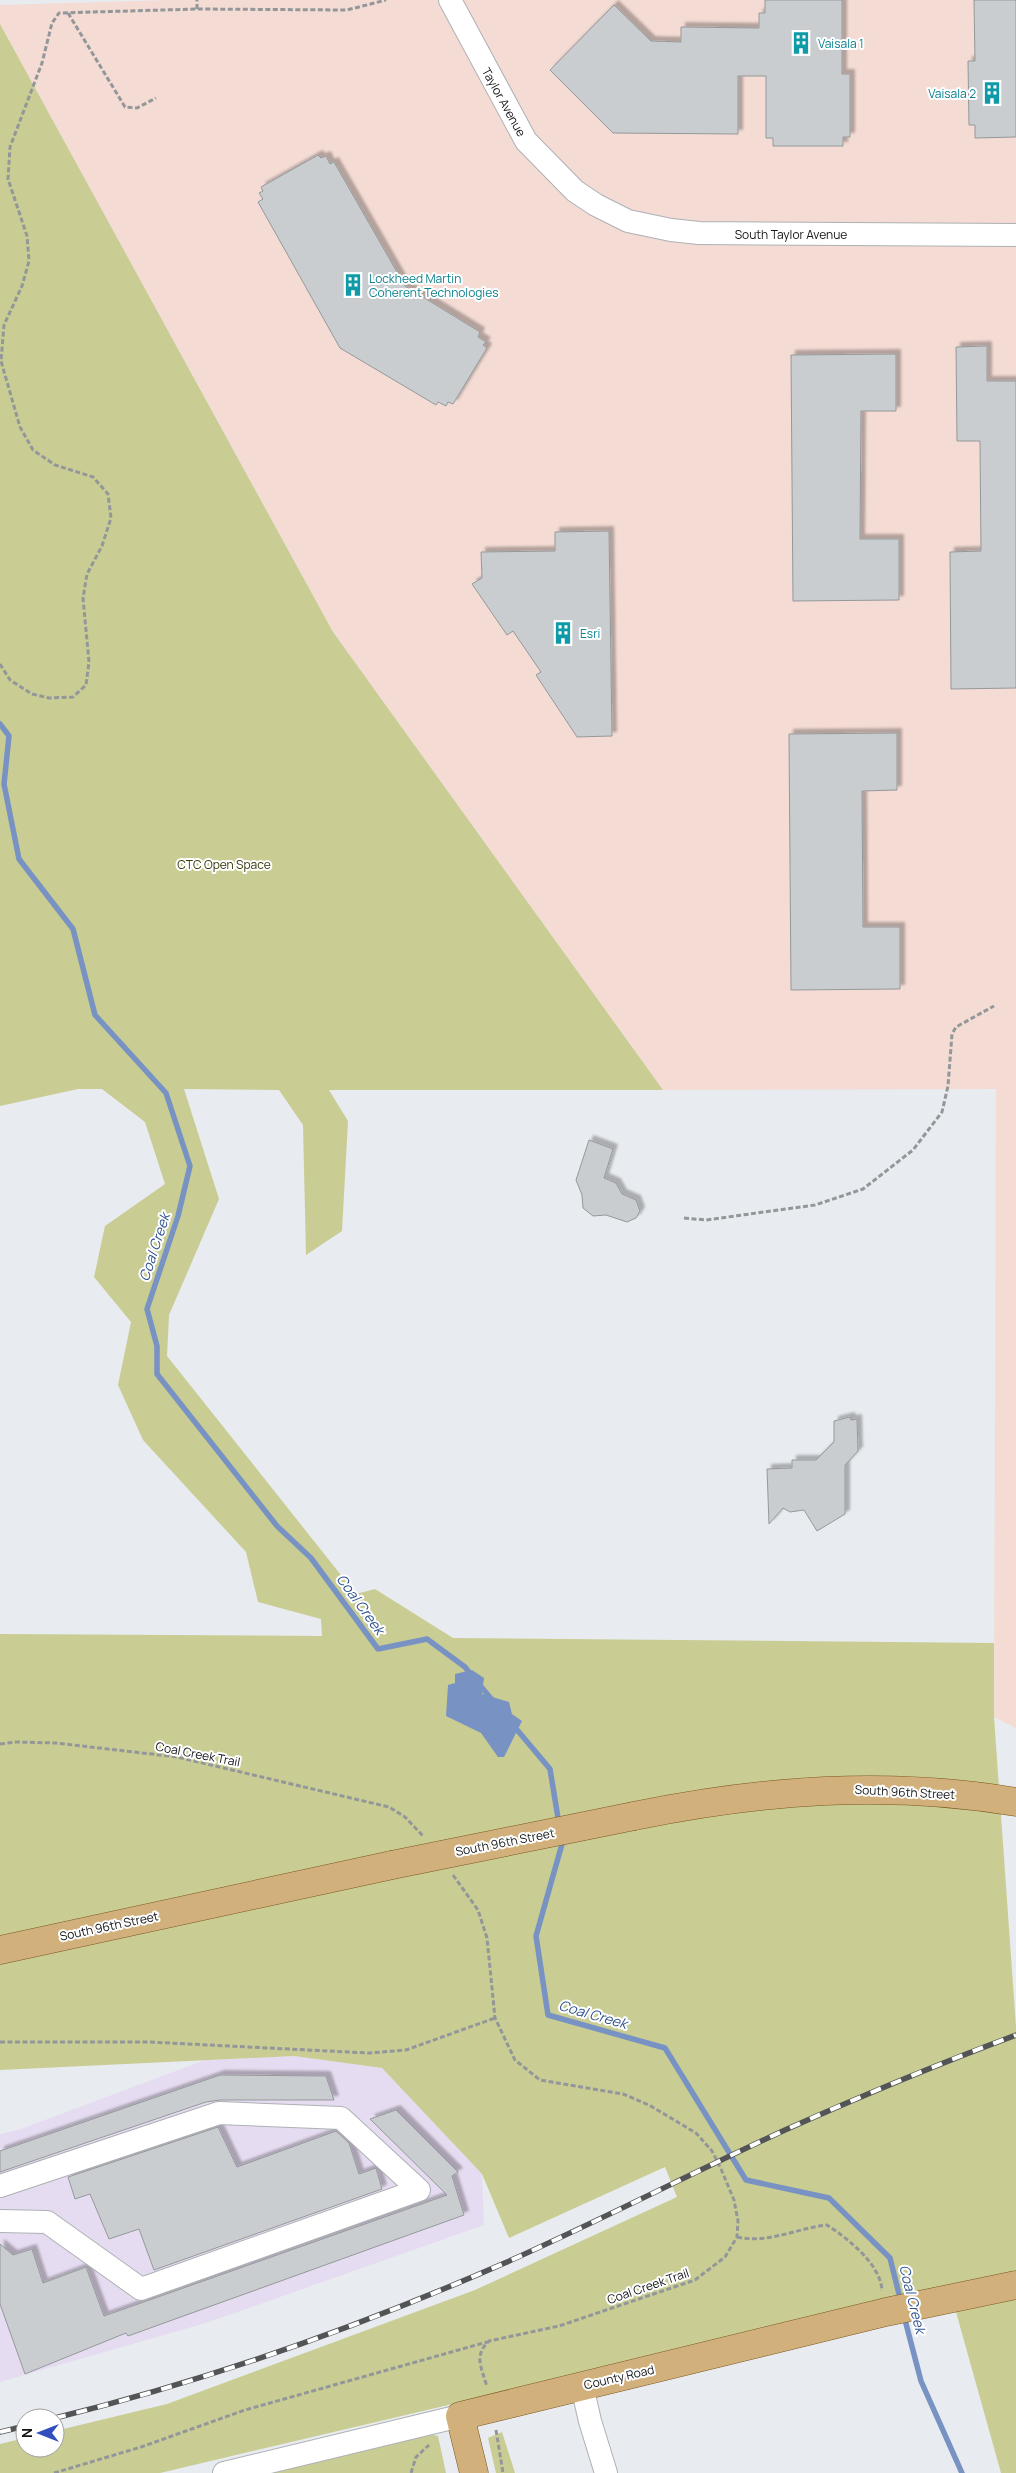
<svg xmlns="http://www.w3.org/2000/svg" width="1016" height="2473" font-family="Manrope,sans-serif">
	<style>
		.commercial { fill: #e6dcf1 }
		.industrial { fill: #f4dbd4 }
		.green { fill: #c9cd93 }
		.water { fill: #7893c3 }
		.lines { fill: none; stroke-linecap: round; stroke-linejoin: round }
		.stream { stroke: #7893c3; stroke-width: 5.5 }
		.building { fill: #c9cdd0; stroke: #95989b; filter: url(#shadow) }
		.minor-casing { stroke: #aeb1b4; stroke-width: 24 }
		.major-casing { stroke: #7b571f; stroke-width: 29 }
		.path { stroke: #949799; stroke-width: 3; stroke-dasharray: 5 2.5; stroke-linecap: butt }
		.minor { stroke: #fff; stroke-width: 22 }
		.major { stroke: #d2b07c; stroke-width: 28 }
		.rail-casing { stroke: #525456; stroke-width: 5.5 }
		.rail { stroke: #fff; stroke-width: 4; stroke-dasharray: 11; stroke-linecap: butt }
		.major-bridge-casing { stroke: #7b571f; stroke-width: 29; stroke-linecap: butt }
		.major-bridge { stroke: #d2b07c; stroke-width: 28 }
		.labels { text-anchor: middle; dominant-baseline: central; stroke-width: 4; stroke-linejoin: round; paint-order: stroke }
		.culture-label { font-size: 12px; fill: #0d838f; stroke: #fff; text-anchor: start }
		.street-label { font-size: 12px; fill: #121415; stroke: #fff }
		.park-label { font-size: 12px; fill: #37390a; stroke: #fff }
		.water-label { font-size: 14px; font-style: italic; fill: #315491; stroke: #fff }
	</style>
	<defs>
		<filter id="shadow"><feDropShadow dx="4.5" dy="-4.5" stdDeviation="1" flood-color="#0004"/></filter>
	</defs>
	<rect width="100%" height="100%" fill="#e8ebef"/>
	<path class="commercial" d="M294,2056L382,2068L482,2174L484,2225L209,2322L0,2382V2134L21,2129L205,2060Z"/>
	<path class="industrial" d="M172,0H1016V1728L994,1717L996,1089L663,1090L333,632L0,24V5Z"/>
	<path class="green" d="M0,24L333,632L663,1090H329L348,1121L342,1231L306,1255L303,1125L279,1090L184,1089L219,1199L169,1315L167,1356L356,1594L375,1589L453,1638L994,1643V1717L1016,2027V2473H1001L949,2287L160,2473H0V2444L25,2438V2448H55V2431L167,2404L475,2290L677,2197L665,2167L509,2238L482,2174L382,2068L294,2056L0,2070V1634L322,1636L321,1619L258,1602L246,1552L143,1440L118,1385L131,1322L94,1277L105,1226L165,1184L145,1122L102,1089H78L0,1106Z
		M502,2432L515,2473H496L488,2438Z
		M429,2434L438,2436L446,2473H265Z"/>
	<path class="water" d="M472,1670L484,1678L482,1694L509,1702L512,1714L522,1721L504,1757H498L481,1733L446,1716L448,1685L455,1683V1674Z"/>
	<g class="lines">
		<path class="stream" d="M0,724L9,736L4,784L19,859L73,929L95,1015L166,1093L190,1166L178,1216L147,1309L157,1346V1374L277,1526L311,1558L378,1649L427,1639L465,1667L472,1676
			M478,1683L493,1701
			M513,1725L550,1769L559,1824
			M561,1838L562,1844L536,1936L548,2015L665,2048L746,2180L829,2198L890,2258L901,2302
			M904,2316L921,2381L962,2473"/>
	</g>
	<path class="building" d="M765,0H842V74H850V137H843V146H773V138H766V76H738V134L613,133L550,70L614,5L651,41L681,42V27L759,28V13H765Z
		M974,0H1016V137L975,138V125H969L968,61H975Z
		M318,155L321,158L326,156L330,164L334,162L405,286L480,332L478,337L486,342L483,345L487,348L453,404L448,402L446,406L438,402L436,405L340,348L258,202L263,199L259,193L263,191L261,187Z
		M987,346V381H1016V688L951,689L950,552L981,551L980,441H957L956,347Z
		M896,354V411H861L860,539H899V600L793,601L791,355Z
		M609,531L612,736L577,737L536,675L541,672L513,631L507,635L472,584L482,578L481,552L555,551V532Z
		M897,733V790L862,791L863,927H900V989L791,990L789,734Z
		M589,1140L613,1149L604,1178L616,1183L622,1194L636,1200L640,1211L636,1218L627,1222L606,1215L593,1216L583,1208L582,1195L576,1180Z
		M850,1417L851,1420L857,1419L858,1451L845,1465V1514L817,1531L804,1510L790,1512L783,1508L769,1524L767,1469L792,1468V1460H816L834,1442V1421Z
		M220,2075L326,2076L334,2100H220L206,2102L0,2172V2151Z
		M396,2110L458,2172L452,2176L464,2215L128,2336L126,2333L25,2374L0,2304V2244L13,2255L32,2249L43,2283L86,2267L104,2316L447,2195L370,2119Z
		M218,2127L237,2167L336,2131L349,2143L359,2174L376,2168L382,2189L154,2270L139,2229L109,2239L90,2194L75,2199L68,2177Z"/>
	<g class="lines">
		<defs>
			<path id="minor" d="M450,0L526,141L575,191L596,205L628,221L671,230L699,233L1016,235
				M0,2186L219,2113L341,2118L419,2190L141,2289L47,2222L0,2221
				M582,2386L590,2421L606,2473
				M224,2473L460,2416"/>
			<path id="major" d="M634,1816C761,1790 888,1780 1016,1802
				M0,1950L392,1865
				M474,2473L460,2416L886,2312L1016,2285"/>
		</defs>
		<use href="#minor" class="minor-casing"/>
		<use href="#major" class="major-casing"/>
		<path class="path" d="M197,9V0
			M68,13L125,107L137,108L156,98
			M0,664L10,680L32,694L49,698L73,697L86,685L89,662L83,598L87,574L102,546L111,518L108,494L93,477L55,465L33,450L20,427L1,361L4,325L22,286L29,261L27,236L8,179L10,147L42,63L52,23L59,13L197,9L347,10L386,0
			M684,1218L706,1220L815,1205L863,1189L913,1150L942,1112L948,1086L952,1034L956,1027L994,1006
			M0,1744L16,1742L56,1743L177,1757L389,1807L405,1817L424,1837
			M453,1875L478,1910L487,1938L495,2018L515,2060L540,2080L623,2094L649,2105L696,2133L712,2151L721,2169L734,2200L738,2221L737,2237L725,2257L695,2280L559,2326L489,2341C473,2356 482,2368 487,2387
			M0,2042H148L369,2053L406,2050L495,2018
			M737,2237C769,2244 797,2228 827,2225C847,2238 881,2264 882,2291
			M496,2430L503,2473
			M54,2473L141,2447L245,2410L487,2342
			M411,2473L416,2457L429,2445"/>
		<use href="#minor" class="minor"/>
		<use href="#major" class="major"/>
		<defs>
			<path id="rail" d="M55,2418C210,2380 361,2326 507,2262C601,2220 692,2173 785,2130C861,2096 938,2064 1016,2035
				M0,2432L25,2426"/>
		</defs>
		<use href="#rail" class="rail-casing"/>
		<use href="#rail" class="rail"/>
		<defs>
			<path id="major-bridge" d="M392,1865L634,1816"/>
		</defs>
		<use href="#major-bridge" class="major-bridge-casing"/>
		<use href="#major-bridge" class="major-bridge"/>
	</g>
	<defs>
		<symbol id="building-bare" viewBox="-9 -9 18 18"><path d="M-4-6H4V6H1V3H-1V6H-4ZM-2.5-4.3h1.7v1.8h-1.7ZM.8-4.3h1.7v1.8H.8ZM-2.5-1h1.7V.8h-1.7ZM.8-1h1.7V.8H.8Z" fill="#0f9aa8" stroke="#fff" stroke-width="2.5" paint-order="stroke"/></symbol>
	</defs>
	<g fill-rule="evenodd">
		<use href="#building-bare" x="785" y="27" width="32" height="32"/>
		<use href="#building-bare" x="976" y="77" width="32" height="32"/>
		<use href="#building-bare" x="337" y="269" width="32" height="32"/>
		<use href="#building-bare" x="547" y="617" width="32" height="32"/>
	</g>
	<g class="labels">
		<g class="culture-label">
			<text x="818" y="43">Vaisala 1</text>
			<text x="976" y="93" text-anchor="end">Vaisala 2</text>
			<text x="369" y="278">Lockheed Martin<tspan x="369" dy="14">Coherent Technologies</tspan></text>
			<text x="580" y="633">Esri</text>
		</g>
		<g class="street-label">
			<text transform="translate(504 102) rotate(61)">Taylor Avenue</text>
			<text x="791" y="234">South Taylor Avenue</text>
			<text transform="translate(198 1754) rotate(11)">Coal Creek Trail</text>
			<text transform="translate(905 1792) rotate(3)">South 96th Street</text>
			<text transform="translate(505 1842) rotate(-11)">South 96th Street</text>
			<text transform="translate(109 1926) rotate(-12)">South 96th Street</text>
			<text transform="translate(648 2286) rotate(-19)">Coal Creek Trail</text>
			<text transform="translate(619 2377) rotate(-13)">County Road</text>
		</g>
		<g class="park-label">
			<text x="224" y="864">CTC Open Space</text>
		</g>
		<g class="water-label">
			<text transform="translate(154 1247) rotate(-72)">Coal Creek</text>
			<text transform="translate(361 1604) rotate(54)">Coal Creek</text>
			<text transform="translate(593 2014) rotate(16)">Coal Creek</text>
			<text transform="translate(913 2299) rotate(76)">Coal Creek</text>
		</g>
	</g>
	<g transform="translate(40 2433) rotate(270)"><circle r="24" fill="#ffffff" stroke="#a0a1a1"/>
	<path d="M0-4L9 19L0 12L-9 19Z" fill="#314ebf"/>
	<text y="-8" font-size="14" font-weight="bold" text-anchor="middle" fill="#121415">N</text>
	</g>
</svg>
